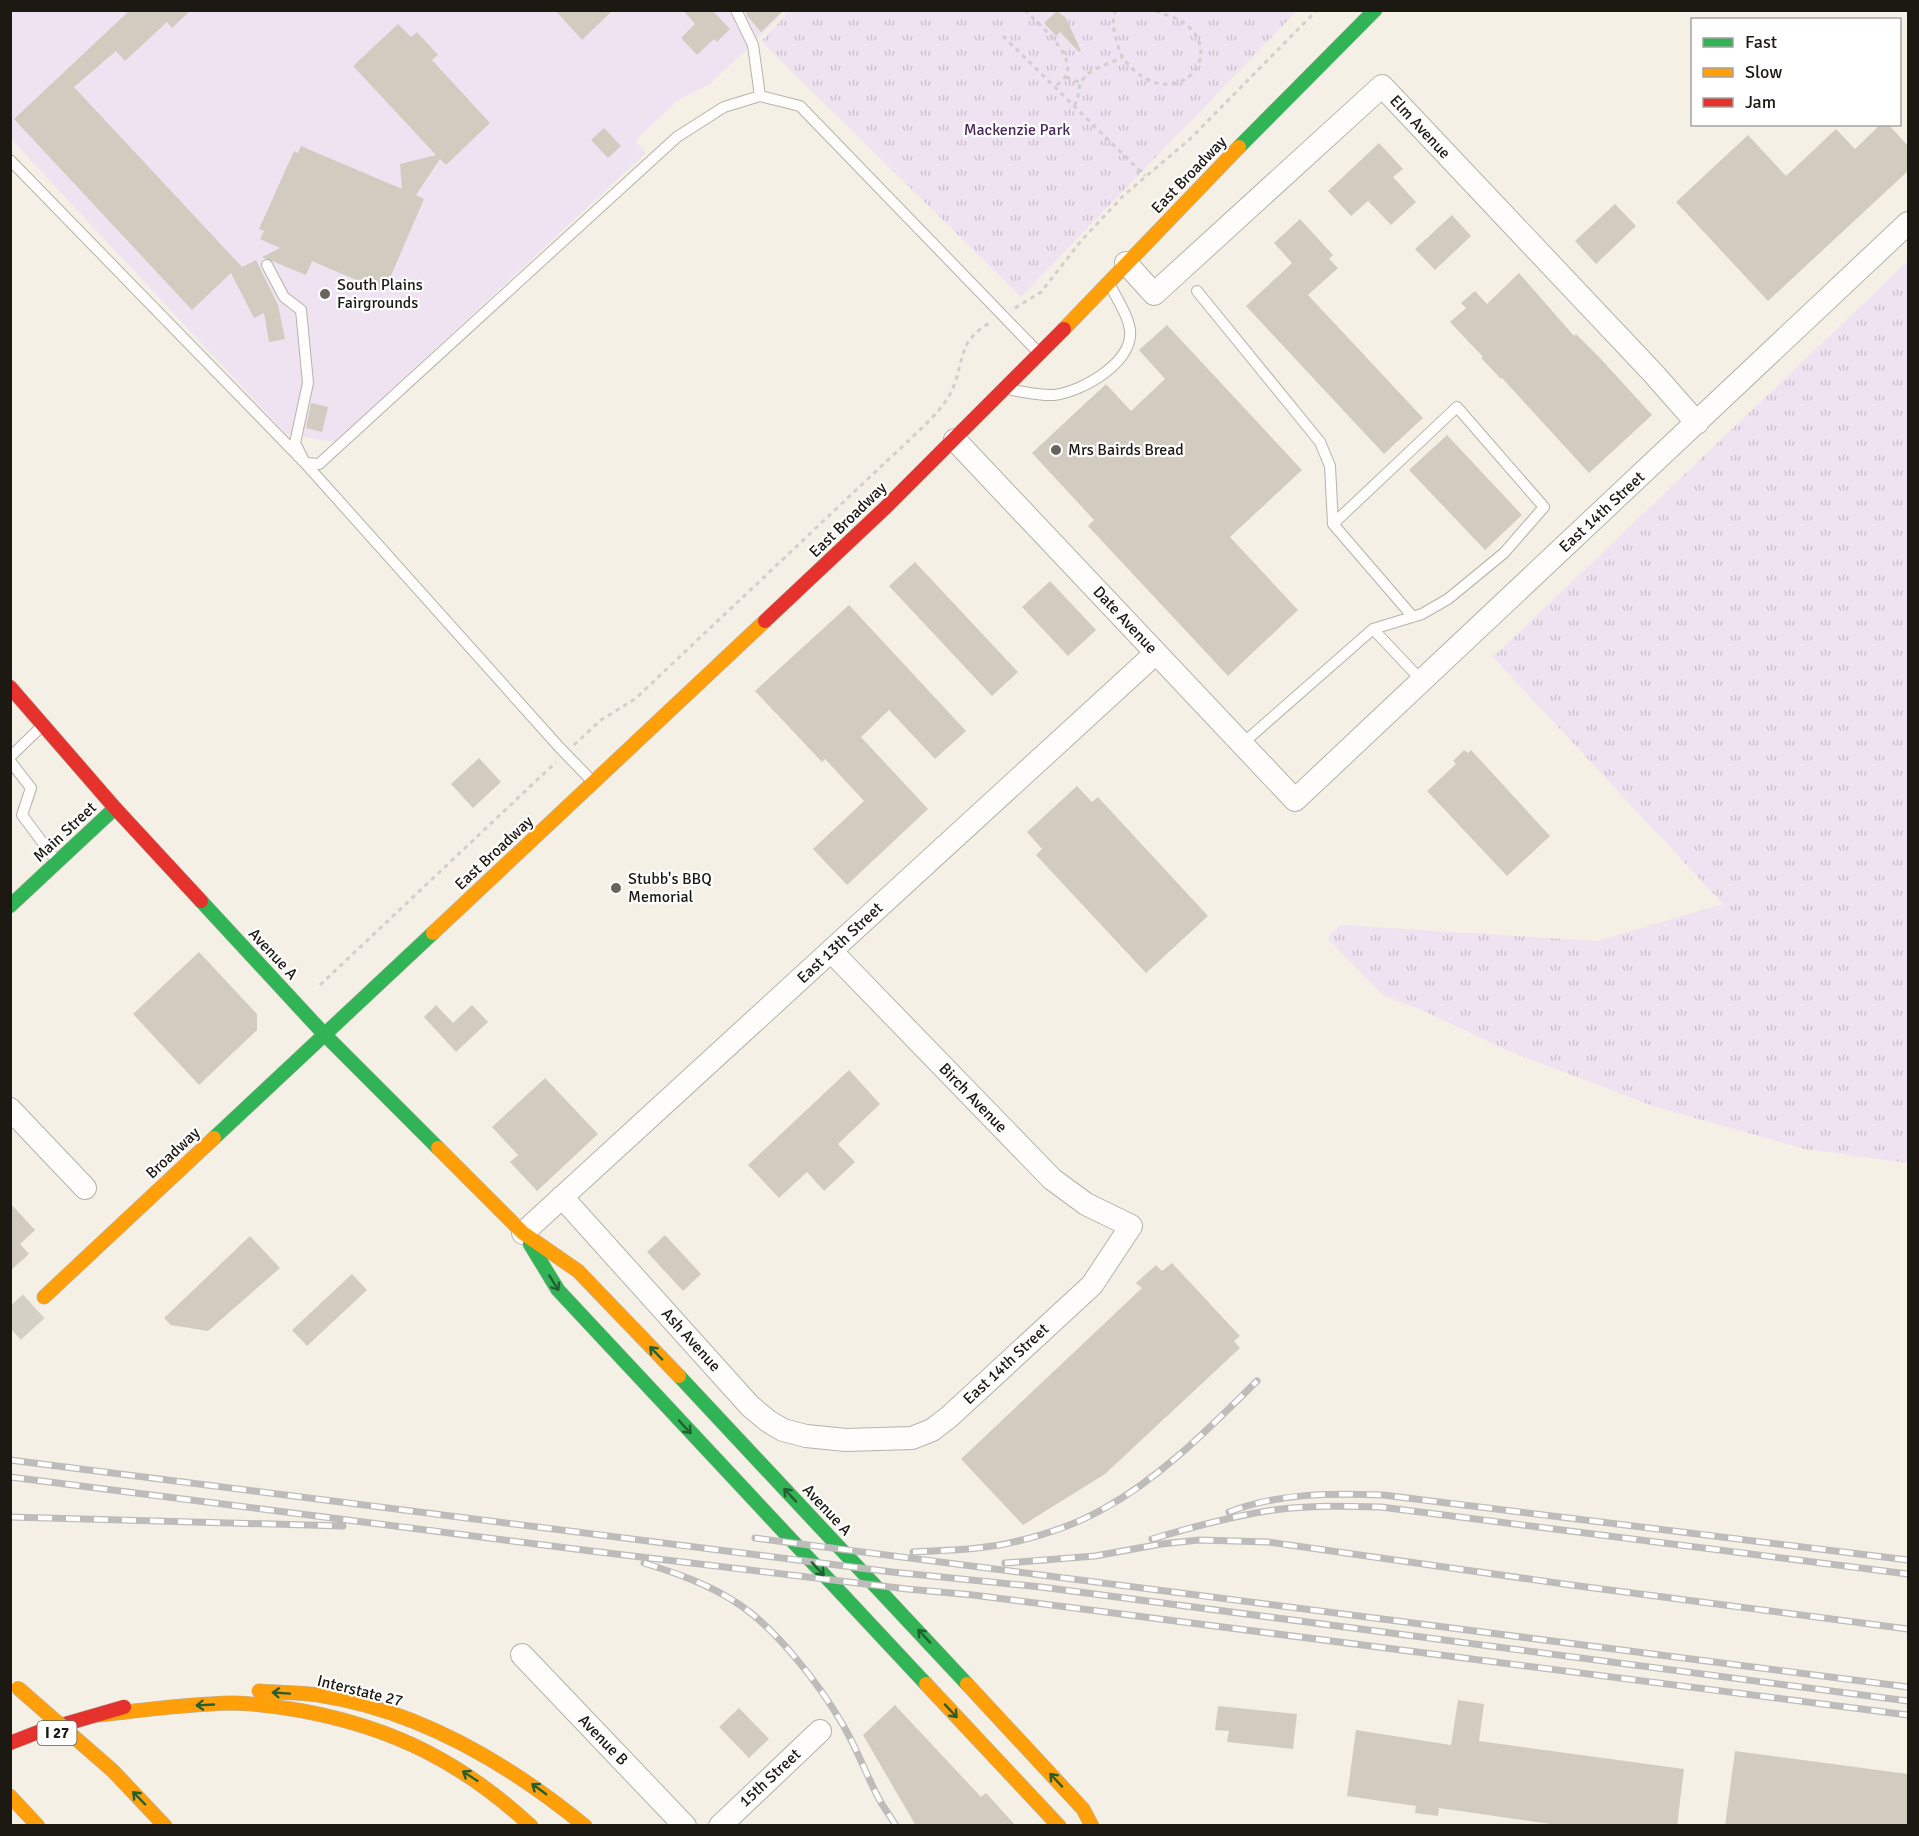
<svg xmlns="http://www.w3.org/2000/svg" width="1919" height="1836" font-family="Signika,sans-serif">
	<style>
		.park { fill: url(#park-tufts) }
		.pitch { fill: #f0e3f1 }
		.building { fill: #d2ccc0 }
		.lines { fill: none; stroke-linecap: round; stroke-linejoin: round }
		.secondary-tunnel { stroke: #d4d0c5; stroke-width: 32; stroke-dasharray: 32 16; stroke-linecap: butt }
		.lane-casing { stroke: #b6b2aa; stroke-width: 12 }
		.street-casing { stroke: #b6b2aa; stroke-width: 24 }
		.fast-casing { stroke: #b6b2aa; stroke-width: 15 }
		.slow-casing { stroke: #b6b2aa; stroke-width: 15 }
		.jam-casing { stroke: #b6b2aa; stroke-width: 15 }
		.path { stroke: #d1d0cd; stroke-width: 3; stroke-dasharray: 4.5 4.5; stroke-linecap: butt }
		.lane { stroke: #fefdfb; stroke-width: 10 }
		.street { stroke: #fefdfb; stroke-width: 22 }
		.fast { stroke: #30b455; stroke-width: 14 }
		.slow { stroke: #ff9f0a; stroke-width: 14 }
		.jam { stroke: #e5322d; stroke-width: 14 }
		.rail-casing { stroke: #bdbcba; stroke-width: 7 }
		.rail { stroke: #fff; stroke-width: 4.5; stroke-dasharray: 14; stroke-linecap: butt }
		.slow-bridge-casing { stroke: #b6b2aa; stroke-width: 15; stroke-linecap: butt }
		.slow-bridge { stroke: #ff9f0a; stroke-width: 14 }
		.oneway { stroke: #255f30 }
		.poi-dot { fill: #68645c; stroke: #fff; stroke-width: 2 }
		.labels { text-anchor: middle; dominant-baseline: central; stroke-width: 4.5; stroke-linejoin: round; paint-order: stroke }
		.shield { fill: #fff; stroke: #605e59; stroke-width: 1.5 }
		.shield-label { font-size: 15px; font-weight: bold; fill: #1c1912 }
		.street-label { font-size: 16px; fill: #1c1912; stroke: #fff }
		.park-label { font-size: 16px; fill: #47295a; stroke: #fff }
		.poi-label { font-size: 16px; fill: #1c1912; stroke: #fff; text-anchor: start }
	</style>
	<defs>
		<pattern id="park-tufts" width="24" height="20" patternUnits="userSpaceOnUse" patternTransform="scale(1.5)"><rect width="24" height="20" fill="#f0e3f1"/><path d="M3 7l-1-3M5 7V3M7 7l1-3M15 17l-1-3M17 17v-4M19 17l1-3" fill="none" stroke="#cdc2ce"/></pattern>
	</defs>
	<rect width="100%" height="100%" fill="#f5f0e5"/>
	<path class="park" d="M782,11H1297L1021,297L761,41L786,15Z
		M1908,261V1163L1805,1149L1653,1106L1504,1049L1422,1010L1384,996L1327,938L1341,925L1597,941L1723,904L1493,657Z"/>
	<path class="pitch" d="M776,10L781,16L710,84L677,101L635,141L646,153L335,442L286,434L11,139V11Z"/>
	<path class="building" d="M130,10H191L172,28L167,22L125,61L116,51L74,87L242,267L256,260L278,305L285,339L269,342L264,313L254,318L231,273L192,310L14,119Z
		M555,10H613L582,40Z
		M683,10H712L730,29L717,42L714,39L697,55L681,38L695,24Z
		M745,10H784L761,32L748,17Z
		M1057,11L1066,18L1081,51L1079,52L1060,32L1056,36L1044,23Z
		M398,24L411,37L417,32L438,55L432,60L490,123L446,165L440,159L416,195L424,199L384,292L312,261L306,275L262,257L280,248L260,239L264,231L259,229L294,151L298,153L301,146L402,189L400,164L436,155L353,66Z
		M1881,124H1888L1908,146V171L1768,301L1676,202L1748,135L1786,176L1836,129L1855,149Z
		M604,128L621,146L608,158L591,140Z
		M1379,143L1403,169L1393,177L1416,202L1391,225L1368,201L1351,216L1328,191Z
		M1615,204L1636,226L1596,264L1575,241Z
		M1452,215L1471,236L1435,270L1415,249Z
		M1300,219L1333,255L1329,259L1338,268L1308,295L1423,418L1384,454L1246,306L1292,263L1274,243Z
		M1519,273L1574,336L1576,334L1600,358L1652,415L1589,473L1502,378L1501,379L1481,358L1483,357L1450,322L1466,308L1461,303L1475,291L1487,304Z
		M1167,325L1302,470L1230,537L1298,610L1228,676L1088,526L1094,520L1032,453L1106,384L1131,411L1165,379L1139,350Z
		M311,403L328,407L322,432L306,428Z
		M1447,435L1522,515L1485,550L1409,470Z
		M915,562L1018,672L992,696L889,586Z
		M1050,581L1096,630L1068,656L1022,607Z
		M849,605L966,731L935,759L889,710L861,737L928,809L847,885L813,849L864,801L825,759L822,762L755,691Z
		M1464,750L1468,753L1471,750L1550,836L1507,876L1427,791L1456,764L1453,761Z
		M479,758L501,782L473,808L451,784Z
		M1077,786L1092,802L1098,797L1208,916L1146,973L1036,855L1042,849L1027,832Z
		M199,952L257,1014V1030L199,1085L133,1014Z
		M436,1005L453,1023L472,1005L488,1022L456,1052L424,1017Z
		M849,1070L880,1104L838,1144L855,1162L824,1191L807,1172L779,1198L748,1165Z
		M545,1078L598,1134L537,1191L510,1162L518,1155L492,1127Z
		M10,1203L35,1230L20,1244L29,1254L10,1271Z
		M665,1235L701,1274L683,1291L647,1252Z
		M250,1236L280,1268L208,1331L171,1325L164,1318Z
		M1172,1263L1240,1336L1234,1341L1240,1348L1105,1474L1023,1525L961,1459L1142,1288L1136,1283L1156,1265L1162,1271Z
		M352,1274L367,1290L307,1346L292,1330Z
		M1458,1700L1484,1704L1479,1741L1684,1769L1677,1826H1565L1439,1808L1438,1816L1415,1813L1416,1806L1347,1796L1356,1730L1451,1745Z
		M895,1705L981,1797L986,1793L1016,1826H916L863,1735Z
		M1218,1706L1297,1714L1293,1749L1227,1742L1229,1731L1215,1730Z
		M739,1708L769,1739L749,1758L719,1727Z
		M1735,1751L1908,1774V1826H1725Z"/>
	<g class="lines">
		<path class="secondary-tunnel" d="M10,1328L44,1297"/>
		<defs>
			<path id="lane" d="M736,10L753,45L760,96
				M10,160L305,463L560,748L593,782
				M267,265L284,297L301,310L308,383L295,443L305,463L319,464L677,137L724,107L760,96L800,106L1038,352
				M1197,291L1320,442L1330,466L1333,524
				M1012,390C1025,392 1041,396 1054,395C1082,392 1139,360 1129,325C1126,312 1117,299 1111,287
				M1373,629L1422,614L1448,599L1504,553L1544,507L1457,407L1333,524L1413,617
				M1242,744L1373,629L1422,681
				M10,757L41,727
				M10,761L31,788L22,815L55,859"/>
			<path id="street" d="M1126,263L1154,294L1382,86L1653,373L1697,423
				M955,440L1295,800L1908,223
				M10,1109L85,1188
				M562,1197L750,1406L768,1421L783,1430L806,1436L846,1440L912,1438L932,1430L949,1417L1092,1285L1131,1226L1086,1204L1052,1179L831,951
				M523,1233L1156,653
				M522,1655L685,1826
				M720,1826L820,1731"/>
			<path id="fast" d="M1239,147L1375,10
				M201,901L324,1034L438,1148
				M10,906L115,808
				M214,1138L433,933
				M530,1244L558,1290L926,1684
				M679,1376L967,1684"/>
			<path id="slow" d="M1064,329L1239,147
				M433,933L765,621
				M438,1148L523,1233L578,1271L679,1376
				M44,1297L214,1138
				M926,1684L1059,1826
				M967,1684L1083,1809L1092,1826
				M259,1691C279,1693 299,1692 318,1695C418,1710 508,1763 585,1826
				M99,1715C143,1710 187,1704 231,1703C255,1703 279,1707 303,1711C394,1728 463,1763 531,1826
				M113,1771L165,1826
				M10,1796L38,1826"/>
			<path id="jam" d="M765,621L885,508L1064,329
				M10,687L115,808L201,901
				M10,1743L41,1731L124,1707"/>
		</defs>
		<use href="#lane" class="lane-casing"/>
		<use href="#street" class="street-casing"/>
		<use href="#fast" class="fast-casing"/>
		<use href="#slow" class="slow-casing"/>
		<use href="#jam" class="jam-casing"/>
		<path class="path" d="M1025,10C1039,25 1078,56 1065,77C1063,80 1058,84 1055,87
			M1116,10C1110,24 1115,33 1118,46C1121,57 1128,65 1136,72C1180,108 1223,57 1188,26C1180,18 1165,15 1154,10
			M1003,36L1145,176
			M1066,77L1081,83
			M1074,106C1080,97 1077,91 1081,83C1087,68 1109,65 1122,57
			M1015,308L1041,292L1081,241L1123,196L1190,139L1317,10
			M574,745L601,720L635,699L925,425C936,414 947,402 953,388C965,357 958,341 991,322
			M320,985L556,762"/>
		<use href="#lane" class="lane"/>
		<use href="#street" class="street"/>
		<use href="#fast" class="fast"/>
		<use href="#slow" class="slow"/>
		<use href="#jam" class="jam"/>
		<defs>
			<path id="rail" d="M10,1460L892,1572L1041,1587L1908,1701
				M10,1477L591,1551L907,1589L973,1595L1908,1715
				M1229,1512C1279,1493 1330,1493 1383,1495L1908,1560
				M10,1517L343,1526
				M755,1538L1908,1687
				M1152,1539C1192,1527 1233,1516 1274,1510C1309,1505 1345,1506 1381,1507L1908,1574
				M913,1552C948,1550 984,1550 1018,1541C1047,1534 1077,1524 1103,1509C1162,1477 1210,1427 1257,1381
				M644,1563C676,1573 711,1585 740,1605C777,1630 820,1685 843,1725C857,1749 866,1774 879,1799C884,1808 891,1817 896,1826
				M1005,1563L1095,1556L1161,1544L1199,1540L1268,1542L1571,1585L1908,1629"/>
		</defs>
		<use href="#rail" class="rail-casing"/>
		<use href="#rail" class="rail"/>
		<defs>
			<path id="slow-bridge" d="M18,1688L113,1771"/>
		</defs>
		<use href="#slow-bridge" class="slow-bridge-casing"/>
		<use href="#slow-bridge" class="slow-bridge"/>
	</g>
	<defs><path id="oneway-shaft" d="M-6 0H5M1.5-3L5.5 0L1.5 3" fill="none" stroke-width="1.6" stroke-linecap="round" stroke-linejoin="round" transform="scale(1.5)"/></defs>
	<g class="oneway">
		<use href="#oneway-shaft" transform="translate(554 1283) rotate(58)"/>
		<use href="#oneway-shaft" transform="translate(656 1353) rotate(-134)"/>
		<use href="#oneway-shaft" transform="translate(685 1427) rotate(47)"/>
		<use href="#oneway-shaft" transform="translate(790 1495) rotate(-133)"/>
		<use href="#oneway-shaft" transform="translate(818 1569) rotate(47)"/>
		<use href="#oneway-shaft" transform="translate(924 1636) rotate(-133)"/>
		<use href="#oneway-shaft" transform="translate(281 1693) rotate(-176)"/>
		<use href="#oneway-shaft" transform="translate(205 1705) rotate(177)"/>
		<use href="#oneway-shaft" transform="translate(951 1711) rotate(47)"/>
		<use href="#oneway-shaft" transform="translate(470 1776) rotate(-147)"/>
		<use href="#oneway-shaft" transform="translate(1056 1780) rotate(-133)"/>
		<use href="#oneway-shaft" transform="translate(539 1789) rotate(-144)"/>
		<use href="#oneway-shaft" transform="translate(139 1798) rotate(-134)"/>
	</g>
	<g class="poi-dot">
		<circle cx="325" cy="294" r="6"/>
		<circle cx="1056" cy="450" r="6"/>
		<circle cx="616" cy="888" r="6"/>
	</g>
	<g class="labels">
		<rect class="shield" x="37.5" y="1721" width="39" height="24" rx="4.5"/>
		<g class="shield-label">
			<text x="57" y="1733">I 27</text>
		</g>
		<g class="street-label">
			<text transform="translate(1420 127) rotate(47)">Elm Avenue</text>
			<text transform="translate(1189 175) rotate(-46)">East Broadway</text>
			<text transform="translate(1602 512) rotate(-43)">East 14th Street</text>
			<text transform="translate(848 520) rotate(-44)">East Broadway</text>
			<text transform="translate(1125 620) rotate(47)">Date Avenue</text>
			<text transform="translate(65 832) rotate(-43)">Main Street</text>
			<text transform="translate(494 853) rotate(-43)">East Broadway</text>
			<text transform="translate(840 943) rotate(-43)">East 13th Street</text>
			<text transform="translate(273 954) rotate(47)">Avenue A</text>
			<text transform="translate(973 1098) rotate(46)">Birch Avenue</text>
			<text transform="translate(173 1153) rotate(-43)">Broadway</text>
			<text transform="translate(691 1340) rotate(48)">Ash Avenue</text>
			<text transform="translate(1006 1364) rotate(-43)">East 14th Street</text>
			<text transform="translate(827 1510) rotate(47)">Avenue A</text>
			<text transform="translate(360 1691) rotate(14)">Interstate 27</text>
			<text transform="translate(603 1740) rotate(46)">Avenue B</text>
			<text transform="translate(770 1778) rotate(-43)">15th Street</text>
		</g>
		<g class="park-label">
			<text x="1017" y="130">Mackenzie Park</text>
		</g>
		<g class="poi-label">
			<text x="337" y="285">South Plains<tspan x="337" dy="18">Fairgrounds</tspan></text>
			<text x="1068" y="450">Mrs Bairds Bread</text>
			<text x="628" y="879">Stubb's BBQ<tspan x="628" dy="18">Memorial</tspan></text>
		</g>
	</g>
	<rect width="1919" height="1836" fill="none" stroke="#1c1912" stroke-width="24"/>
	<rect x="1691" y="18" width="210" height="108" fill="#ffffff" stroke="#a4a3a0" stroke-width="1.5"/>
	<rect x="1703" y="38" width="30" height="9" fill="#30b455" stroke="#a4a3a0" stroke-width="1.5"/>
	<text x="1745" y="48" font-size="18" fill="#1c1912">Fast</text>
	<rect x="1703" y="68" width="30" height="9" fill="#ff9f0a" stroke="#a4a3a0" stroke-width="1.5"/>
	<text x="1745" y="78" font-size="18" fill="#1c1912">Slow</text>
	<rect x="1703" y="98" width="30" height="9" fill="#e5322d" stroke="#a4a3a0" stroke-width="1.5"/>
	<text x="1745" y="108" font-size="18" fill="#1c1912">Jam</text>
</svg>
